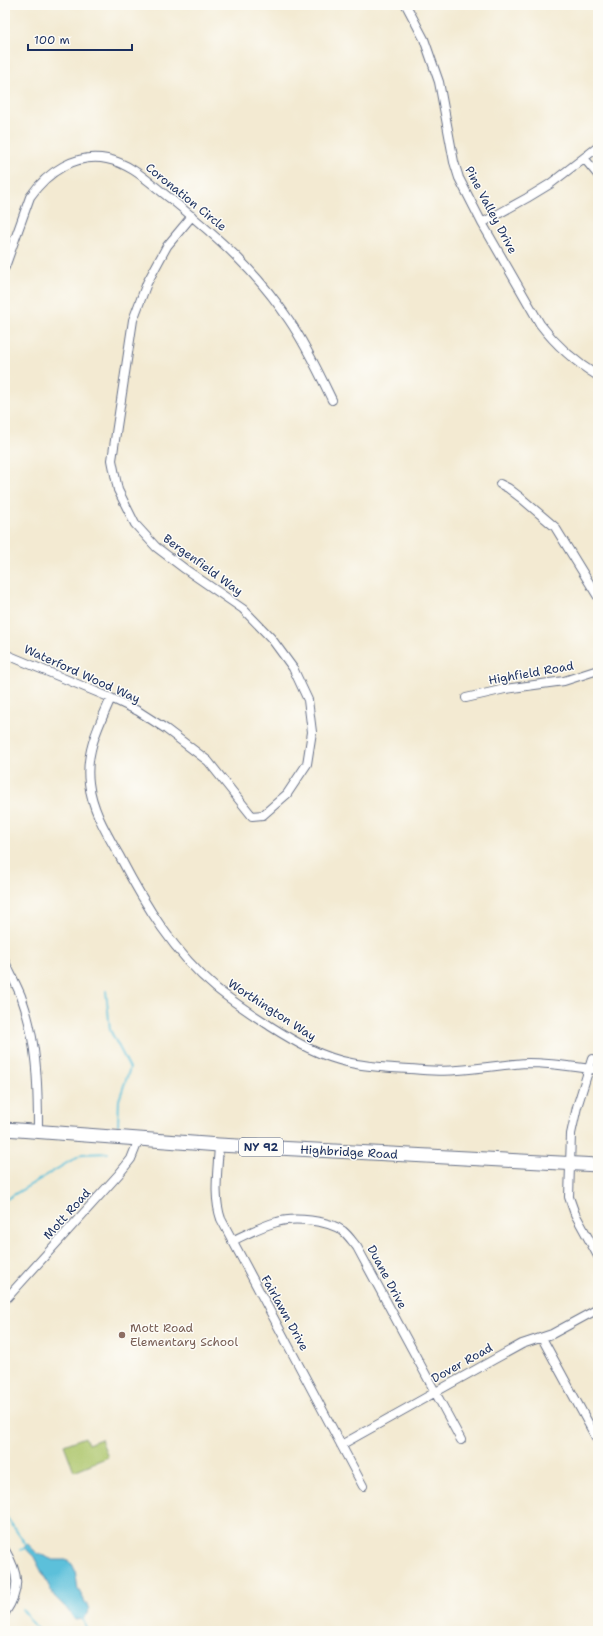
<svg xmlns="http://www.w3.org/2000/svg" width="603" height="1636" font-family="'Shantell Sans',sans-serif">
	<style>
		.green { fill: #adc66c; stroke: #647a65 }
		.water { fill: #5cc0da; stroke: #3c789c }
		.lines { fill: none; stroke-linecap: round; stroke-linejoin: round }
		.stream { stroke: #5cc0da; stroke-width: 2 }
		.minor-casing { stroke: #677087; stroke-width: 10 }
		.trunk-casing { stroke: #677087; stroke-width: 15 }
		.minor { stroke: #fff; stroke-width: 8 }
		.trunk { stroke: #fff; stroke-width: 13 }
		.education-dot { fill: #8d6e63; stroke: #fdfcf7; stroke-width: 1.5 }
		.labels { text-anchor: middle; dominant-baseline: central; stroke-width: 3; stroke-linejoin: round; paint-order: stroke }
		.shield { fill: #fdfcf7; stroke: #5f6c8c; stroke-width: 1 }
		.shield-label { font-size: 11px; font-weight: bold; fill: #1b2f5e }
		.street-label { font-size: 12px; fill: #1b2f5e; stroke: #fdfcf7 }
		.education-label { font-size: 12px; fill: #785e54; stroke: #fdfcf7; text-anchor: start }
	</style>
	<rect width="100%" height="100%" fill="#fdfcf7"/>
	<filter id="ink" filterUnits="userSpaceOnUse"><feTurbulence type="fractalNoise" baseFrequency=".025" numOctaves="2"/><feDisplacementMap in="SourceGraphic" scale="8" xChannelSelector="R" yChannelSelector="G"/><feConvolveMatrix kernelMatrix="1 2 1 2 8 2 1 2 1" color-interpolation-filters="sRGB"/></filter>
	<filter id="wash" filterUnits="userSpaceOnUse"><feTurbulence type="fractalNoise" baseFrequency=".012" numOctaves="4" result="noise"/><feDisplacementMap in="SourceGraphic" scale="16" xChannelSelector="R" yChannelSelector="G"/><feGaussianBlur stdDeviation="0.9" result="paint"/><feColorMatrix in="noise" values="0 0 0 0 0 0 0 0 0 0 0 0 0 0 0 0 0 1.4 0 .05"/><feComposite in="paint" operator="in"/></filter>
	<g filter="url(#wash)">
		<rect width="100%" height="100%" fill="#f3ead2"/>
		<path class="green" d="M85,1437L88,1444L101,1439L108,1457L74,1471L64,1445Z"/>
		<path class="water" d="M28,1544L37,1553L53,1560H66L72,1564L75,1570L78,1589L89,1609L88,1614L83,1619L75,1620L67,1609L54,1596L34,1557L24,1547Z"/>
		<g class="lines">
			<path class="stream" d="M106,991L110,1030L130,1068L119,1100L118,1125
				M5,1200L82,1154L108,1153
				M5,1515L27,1546
				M20,1550L27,1548
				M22,1609L39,1631
				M82,1618L88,1631"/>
		</g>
	</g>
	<g filter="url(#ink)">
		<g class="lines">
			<defs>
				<path id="minor" d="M406,5L424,39L439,82L454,162L459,178L482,223L540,324C556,345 575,362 598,376
					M584,158L598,175
					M482,223L527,198L550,184L598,147
					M5,267L30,197C47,172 76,153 107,159C132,164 151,184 171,199C217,237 255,269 289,320C306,345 319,373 332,400
					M500,484L508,488L521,498L555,527L598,597
					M5,654L111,698L138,711L166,729L208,761L252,816L263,815L287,794L307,764L312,732L308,700L293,668L271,638L243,609L185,569L156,547L135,524L118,490L112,460L133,320L147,283L167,246L192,216
					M111,698C99,725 85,752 89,783C92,810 107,834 120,857C145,905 174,953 216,988C233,1002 252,1014 270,1026C295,1042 321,1057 351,1063C370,1067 390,1068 410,1069C426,1070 442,1072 458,1070C481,1069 504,1064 528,1063C551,1063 575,1067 598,1070
					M466,698L505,689L564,681L598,670
					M5,962C10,973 16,984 21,996C37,1040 38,1085 38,1131
					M592,1059L577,1107L571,1134L569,1197L575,1214L598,1256
					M219,1145C218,1169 213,1196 221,1219L363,1486
					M232,1241C247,1234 261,1226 277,1222C294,1217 328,1220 343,1231C348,1235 352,1241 357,1247L461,1440
					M5,1300L119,1174L131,1159L139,1139
					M542,1338L598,1441
					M341,1445L493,1360L522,1344L552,1334L598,1309
					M5,1550C19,1574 21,1589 5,1613"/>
				<path id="trunk" d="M5,1129L219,1145L598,1165"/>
			</defs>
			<use href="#minor" class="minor-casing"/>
			<use href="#trunk" class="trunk-casing"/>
			<use href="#minor" class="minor"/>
			<use href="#trunk" class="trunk"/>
		</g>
	</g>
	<circle class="education-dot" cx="122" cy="1335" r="4"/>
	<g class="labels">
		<rect class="shield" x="239" y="1138" width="44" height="18" rx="3"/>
		<g class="shield-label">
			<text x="261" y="1147">NY 92</text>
		</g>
		<g class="street-label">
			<text transform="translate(186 197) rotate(39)">Coronation Circle</text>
			<text transform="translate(491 210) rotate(62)">Pine Valley Drive</text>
			<text transform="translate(203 565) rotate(36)">Bergenfield Way</text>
			<text transform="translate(531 673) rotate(-10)">Highfield Road</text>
			<text transform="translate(82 674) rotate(24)">Waterford Wood Way</text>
			<text transform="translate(272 1010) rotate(33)">Worthington Way</text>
			<text transform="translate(349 1152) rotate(3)">Highbridge Road</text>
			<text transform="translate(67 1214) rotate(-48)">Mott Road</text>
			<text transform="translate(387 1277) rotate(62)">Duane Drive</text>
			<text transform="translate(285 1313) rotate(61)">Fairlawn Drive</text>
			<text transform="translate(462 1363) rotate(-29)">Dover Road</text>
		</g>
		<g class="education-label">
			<text x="130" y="1328">Mott Road<tspan x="130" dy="14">Elementary School</tspan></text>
		</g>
	</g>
	<rect width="603" height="1636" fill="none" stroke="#fdfcf7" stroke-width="20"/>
	<path d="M28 44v6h104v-6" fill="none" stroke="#1b2f5e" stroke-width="2"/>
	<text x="34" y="44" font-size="12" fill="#1b2f5e" stroke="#fdfcf7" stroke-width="3" paint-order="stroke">100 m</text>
</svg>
